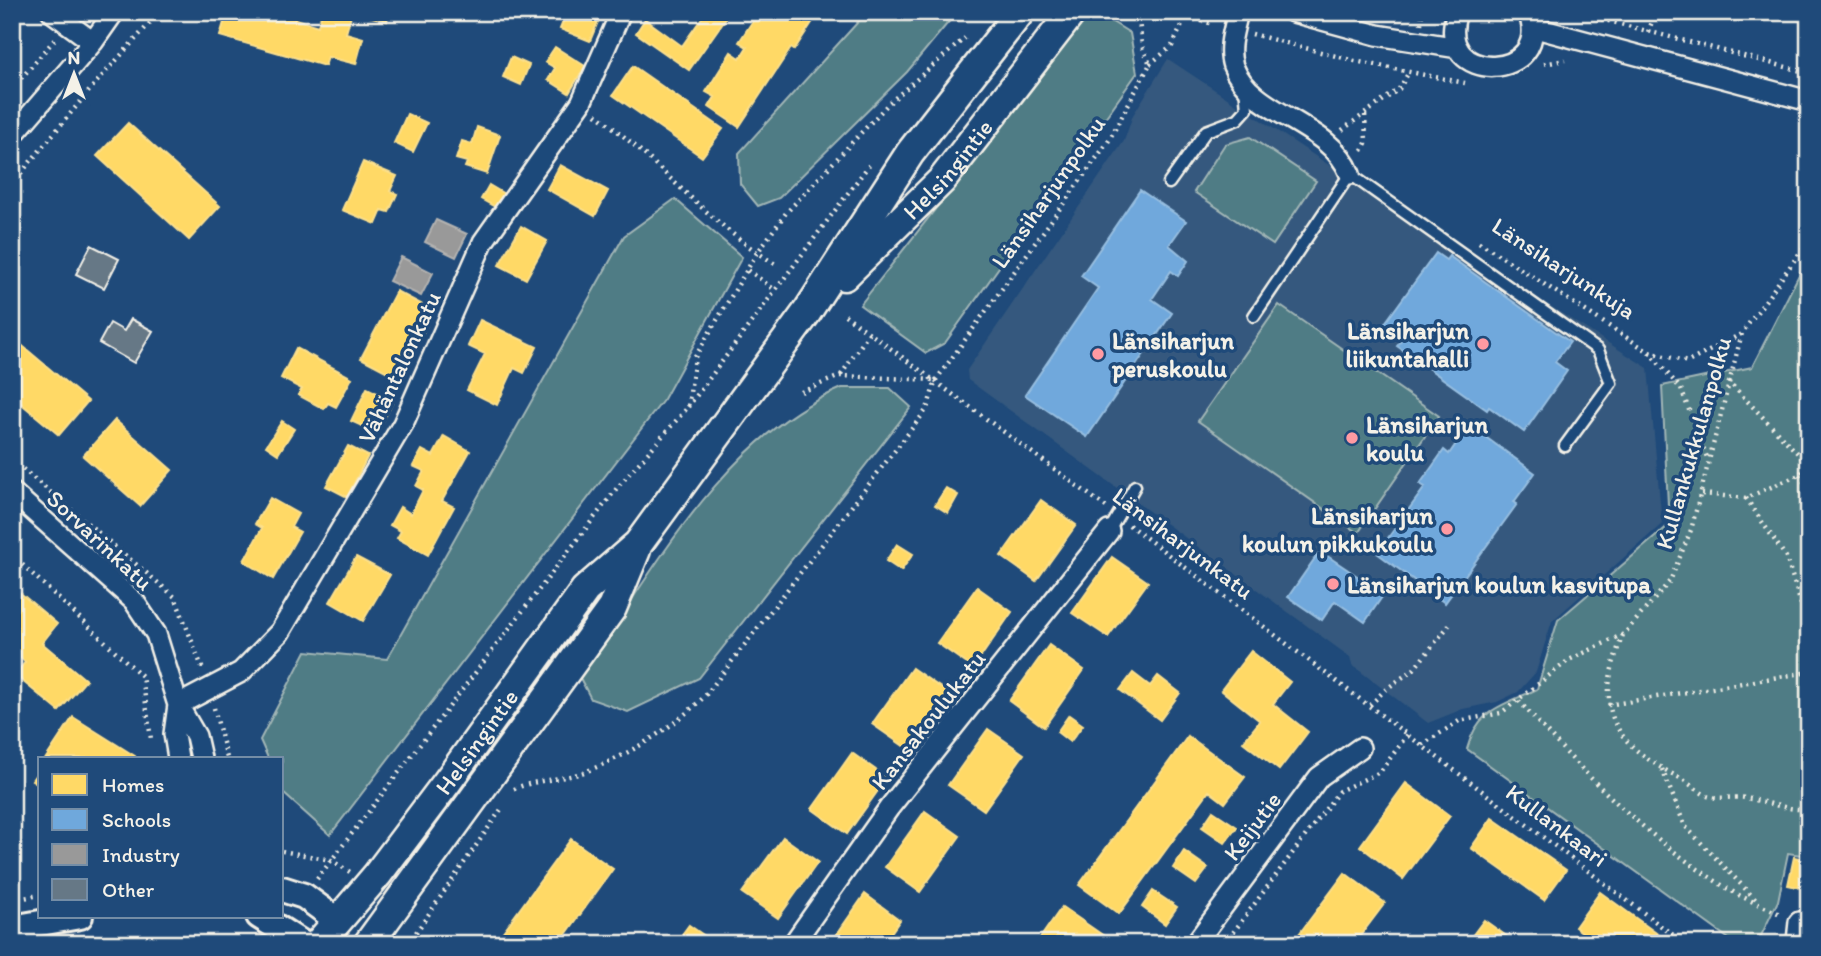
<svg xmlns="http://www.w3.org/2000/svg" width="1821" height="956" font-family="Itim,sans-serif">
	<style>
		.built { fill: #34587e }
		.green { fill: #4f7c85; stroke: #a2b6b6; stroke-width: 2 }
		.homes { fill: #ffd966; stroke: #fce08d; stroke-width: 2 }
		.schools { fill: #6fa8dc; stroke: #97bee0; stroke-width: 2 }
		.industry { fill: #999; stroke: #b4b3b1; stroke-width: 2 }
		.building { fill: #667886; stroke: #f4f1e8; stroke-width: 2 }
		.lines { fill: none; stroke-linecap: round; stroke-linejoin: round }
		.service-casing { stroke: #f4f1e8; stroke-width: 15 }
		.minor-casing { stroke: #f4f1e8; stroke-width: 24 }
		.tertiary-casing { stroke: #f4f1e8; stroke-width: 30 }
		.secondary-casing { stroke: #f4f1e8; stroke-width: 33 }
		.path { stroke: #f4f1e8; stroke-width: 4.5; stroke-dasharray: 2 5; stroke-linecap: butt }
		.service { stroke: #1f4a7a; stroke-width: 10 }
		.minor { stroke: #1f4a7a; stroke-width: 19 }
		.tertiary { stroke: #1f4a7a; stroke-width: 24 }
		.secondary { stroke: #1f4a7a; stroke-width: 28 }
		.poi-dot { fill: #ff9aa2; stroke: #1f4a7a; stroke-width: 2.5 }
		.labels { text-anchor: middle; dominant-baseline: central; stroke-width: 7; stroke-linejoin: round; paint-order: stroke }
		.street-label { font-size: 24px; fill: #f4f1e8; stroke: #1f4a7a }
		.poi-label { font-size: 24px; font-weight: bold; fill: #f4f1e8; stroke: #1f4a7a; text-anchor: start }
	</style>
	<rect width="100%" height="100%" fill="#1f4a7a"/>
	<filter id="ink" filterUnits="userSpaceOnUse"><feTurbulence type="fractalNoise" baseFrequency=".0143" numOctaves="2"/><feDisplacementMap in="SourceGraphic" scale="14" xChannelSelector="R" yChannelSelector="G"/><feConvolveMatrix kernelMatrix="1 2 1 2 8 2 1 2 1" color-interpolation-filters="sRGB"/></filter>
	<g filter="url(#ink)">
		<path class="built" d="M1168,59L1370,192L1648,368L1662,524L1552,621L1536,672L1518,692L1497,702L1463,709L1428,723L1352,665L1350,657L968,380L967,370L1124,141L1133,115Z"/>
		<path class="green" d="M867,12H957L907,72L779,198L758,206L740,184L739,153Z
			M1090,12H1096L1130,33L1137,73L945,343L926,353L860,305Z
			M1250,137L1316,181L1273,245L1194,192L1225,144Z
			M675,199L742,257L664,399L330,835L282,792V758H268L260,740L306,651L387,659L624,236Z
			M1809,255V856L1788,853L1778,901L1757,944H1736L1467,749C1478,708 1502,706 1537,689L1558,620L1669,525L1662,386L1752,367Z
			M1279,305L1439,416L1358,533L1198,421Z
			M842,388H890L911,407L699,678L628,712L591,699L580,678C651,575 722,438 842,388Z"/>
		<path class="homes" d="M227,12H297L295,19L318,26L322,12H352L346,33L363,38L356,64L328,57L325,66L220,36Z
			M366,12H389L387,21L365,15Z
			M567,12H602L590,41L560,29Z
			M706,12H730L689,70L636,33L645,19L682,46Z
			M767,12H819L794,50L791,48L739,127L709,107L715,97L706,92L731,52L740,58L747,47L739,42L756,16L762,19Z
			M555,47L585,66L569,93L548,80L555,68L545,62Z
			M511,57L529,65L521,85L503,77Z
			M633,66L723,129L702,157L613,95Z
			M407,114L427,123L413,152L394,143Z
			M128,123L220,206L189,240L97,156Z
			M477,127L500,135L487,174L465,167L467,162L456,159L462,141L472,144Z
			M363,162L397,176L390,191L397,194L389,212L382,210L376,224L342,210Z
			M560,165L608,191L595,216L547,189Z
			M489,185L506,195L497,208L481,199Z
			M521,226L547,241L526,279L499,265Z
			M396,291L434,311L399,378L361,358Z
			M480,320L537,347L524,373L514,368L497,405L467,390L485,354L468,346Z
			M12,337L88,401L59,435L12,396Z
			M296,348L352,378L336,407L328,403L324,409L298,395L302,389L281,378Z
			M367,388L393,401L377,433L351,421Z
			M115,420L172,470L140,506L83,456Z
			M282,421L294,429L278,454L266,446Z
			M444,436L470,451L442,501L454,507L428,555L397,538L401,531L390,525L400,507L411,514L423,490L416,486L424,471L413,466L422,450L433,456Z
			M348,446L368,456L347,497L326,486Z
			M946,488L958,495L948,513L935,505Z
			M270,498L298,514L291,527L300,532L273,579L244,561L262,528L255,524Z
			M1041,500L1076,525L1036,581L1001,556Z
			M897,544L913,554L901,571L886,561Z
			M356,557L390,575L363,621L330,602Z
			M1112,557L1148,582L1108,637L1072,613Z
			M12,586L57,624L42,643L86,680L59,711L15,675L25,662L12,651Z
			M977,587L1012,612L973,668L937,643Z
			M1049,645L1084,670L1044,727L1009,701Z
			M1251,651L1290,682L1273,704L1308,732L1279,770L1243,742L1260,721L1221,690Z
			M912,668L948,693L908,749L872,724Z
			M1133,673L1150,686L1158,676L1180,693L1160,720L1120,690Z
			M1069,715L1083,725L1070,742L1057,732Z
			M73,717L135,756L134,758H46Z
			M988,729L1024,754L984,810L948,785Z
			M1188,736L1245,777L1225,803L1209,791L1119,914L1079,885Z
			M852,753L887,778L847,834L812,809Z
			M40,768V785L32,780Z
			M1406,783L1450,816L1403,879L1360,846Z
			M925,811L960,836L920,892L885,867Z
			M1213,811L1237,827L1225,843L1202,827Z
			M1492,818L1566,870L1544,900L1471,848Z
			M783,837L818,862L778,918L742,893Z
			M571,839L613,869L559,944H494Z
			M14,842L16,860L12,861V843Z
			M1184,851L1208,868L1196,884L1173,868Z
			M1794,857L1809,860L1806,889L1788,885Z
			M1345,873L1385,903L1354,944H1312L1299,934Z
			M1153,891L1177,907L1165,924L1142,907Z
			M1600,892L1663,938L1659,944H1598L1575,927Z
			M865,894L900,920L883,944H830Z
			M1062,907L1111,941L1110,944H1036Z
			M1484,920L1509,938L1504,944H1466Z
			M689,925L716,944H675Z"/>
		<path class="schools" d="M1140,190L1186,221L1169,245L1188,261L1178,276L1171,271L1152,299L1172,313L1087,437L1025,395L1098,288L1081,276Z
			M1436,253L1446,260L1449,256L1570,342L1555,362L1567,371L1524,432L1489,407L1487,410L1397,346L1401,341L1382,327Z
			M1469,425L1535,473L1514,502L1517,504L1445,603L1377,553L1425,487L1420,484L1444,450L1449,454Z
			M1320,551L1384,594L1365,622L1335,601L1322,620L1288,597Z"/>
		<path class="industry" d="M436,220L467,234L456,257L425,242Z
			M401,257L433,273L421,296L389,281Z"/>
		<path class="building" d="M91,245L119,259L104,288L76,274Z
			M131,319L153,331L134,363L99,343L110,323L124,331Z"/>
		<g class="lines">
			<defs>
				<path id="service" d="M1169,183L1206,131L1238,119L1247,109L1245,87
					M1254,316L1350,174L1598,350L1611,383L1565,446
					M1109,531L1135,486"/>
				<path id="minor" d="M52,12L93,42
					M1238,12C1234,29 1227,49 1233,66C1252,116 1330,122 1350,174
					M1293,12L1377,35L1458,48
					M1457,12C1432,88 1556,81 1528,12
					M1532,27L1809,101
					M12,136L93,42L114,12
					M12,492L134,601L156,634L178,705L196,736L201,758
					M178,705L241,672L280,632L403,424L483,242L581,103L621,12
					M178,758L174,734L178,705
					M1797,941L1799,922L1809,923
					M793,944L889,808L1109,531
					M1195,944L1319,777L1360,748"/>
				<path id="tertiary" d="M282,889L304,896L338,921
					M259,916L303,944
					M12,928L80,916"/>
				<g id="secondary">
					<path id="s1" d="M844,276L942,180L1072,12"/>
					<path id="s2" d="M318,944L377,875L447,782L585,590L638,544L807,312L910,153L1020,12"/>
					<path d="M368,944L612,608L636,550"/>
				</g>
			</defs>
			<use href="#service" class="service-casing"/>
			<use href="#minor" class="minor-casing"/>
			<use href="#tertiary" class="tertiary-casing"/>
			<use href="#secondary" class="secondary-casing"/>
			<path class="path" d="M1167,12L1213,24
				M1574,12L1809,73
				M1421,24L1422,12
				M1648,32L1656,12
				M1252,34L1355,61L1465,83
				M1150,64L1172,46L1186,17
				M1544,64L1565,60
				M12,89L55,39
				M596,114C659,161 709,224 777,265
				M1342,130L1399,89L1409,72
				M1362,151L1366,143L1365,113
				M12,184L94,85L160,12
				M1479,242L1649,352L1688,362L1741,334
				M748,270L775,290
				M845,315L1106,507
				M1649,352L1681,389L1708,460
				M841,375L869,333
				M1728,381L1808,464
				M801,392L840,376L935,380
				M688,407L869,165
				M12,460L175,597L203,670
				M1799,475L1809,488
				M1702,494L1746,498L1799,475L1809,463
				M1746,498L1786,557L1809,629
				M1129,525L1685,944
				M12,555L142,676L151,739
				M1623,635C1593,709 1610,742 1680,778C1689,783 1698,791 1707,796C1718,800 1734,796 1745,798C1766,801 1787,811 1809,809
				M1519,701C1581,771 1645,837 1725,887C1742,898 1763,906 1782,915
				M1370,705L1385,690L1414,669L1450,624
				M1608,705L1809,672
				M214,708L227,758
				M1422,745L1459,721L1501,713L1569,660L1624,634L1670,581L1691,530L1742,333L1809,240
				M1662,769L1685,826L1757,901
				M514,789C536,779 564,780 587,771C631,754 672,728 705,696L927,409L936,380L1108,142L1150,64L1142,46L1138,12
				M282,851L331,860L350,872
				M317,879L617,488L688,407L695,357L757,253L786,213L889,103L965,38
				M12,900L40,895
				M1229,938L1339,791L1380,772L1408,734
				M201,944H223
				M408,944L502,808"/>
			<use href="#service" class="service"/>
			<use href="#minor" class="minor"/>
			<use href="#tertiary" class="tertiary"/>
			<use href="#secondary" class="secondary"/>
		</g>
	</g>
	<g class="poi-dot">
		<circle cx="1483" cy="344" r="7"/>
		<circle cx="1098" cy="354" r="7"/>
		<circle cx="1352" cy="438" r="7"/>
		<circle cx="1447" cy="529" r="7"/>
		<circle cx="1333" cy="584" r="7"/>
	</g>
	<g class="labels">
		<g class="street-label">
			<text stroke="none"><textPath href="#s1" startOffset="149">Helsingintie</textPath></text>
			<text transform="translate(1048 192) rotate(-55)">Länsiharjunpolku</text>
			<text transform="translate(1564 268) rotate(33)">Länsiharjunkuja</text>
			<text transform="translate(399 367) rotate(-65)">Vähäntalonkatu</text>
			<text transform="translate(1693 443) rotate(-74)">Kullankukkulanpolku</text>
			<text transform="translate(100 540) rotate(43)">Sorvarinkatu</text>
			<text transform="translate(1183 543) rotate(37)">Länsiharjunkatu</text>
			<text transform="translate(928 720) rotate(-52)">Kansakoulukatu</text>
			<text stroke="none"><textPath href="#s2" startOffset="257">Helsingintie</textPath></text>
			<text transform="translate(1557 825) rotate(37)">Kullankaari</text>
			<text transform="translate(1252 826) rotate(-53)">Keijutie</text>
		</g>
		<g class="poi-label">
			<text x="1469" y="330" text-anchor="end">Länsiharjun<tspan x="1469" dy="28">liikuntahalli</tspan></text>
			<text x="1112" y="340">Länsiharjun<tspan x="1112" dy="28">peruskoulu</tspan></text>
			<text x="1366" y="424">Länsiharjun<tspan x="1366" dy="28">koulu</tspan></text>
			<text x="1433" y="515" text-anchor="end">Länsiharjun<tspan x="1433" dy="28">koulun pikkukoulu</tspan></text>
			<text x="1347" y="584">Länsiharjun koulun kasvitupa</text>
		</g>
	</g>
	<rect width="1821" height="956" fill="none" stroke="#1f4a7a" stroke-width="42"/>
	<rect x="21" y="21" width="1779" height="914" fill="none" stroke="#f4f1e8" stroke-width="2.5" filter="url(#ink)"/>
	<rect x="38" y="757" width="245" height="161" fill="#1f4a7a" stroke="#748da6" stroke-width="2"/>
	<rect x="52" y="774" width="35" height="21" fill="#ffd966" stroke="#748da6" stroke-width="2"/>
	<text x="102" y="792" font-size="21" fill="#f4f1e8">Homes</text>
	<rect x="52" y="809" width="35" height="21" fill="#6fa8dc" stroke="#748da6" stroke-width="2"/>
	<text x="102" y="827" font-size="21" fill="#f4f1e8">Schools</text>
	<rect x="52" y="844" width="35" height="21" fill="#999999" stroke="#748da6" stroke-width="2"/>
	<text x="102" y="862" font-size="21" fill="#f4f1e8">Industry</text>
	<rect x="52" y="879" width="35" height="21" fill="#667886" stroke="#748da6" stroke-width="2"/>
	<text x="102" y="897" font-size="21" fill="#f4f1e8">Other</text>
	<g transform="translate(74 74)" stroke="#1f4a7a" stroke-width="5" paint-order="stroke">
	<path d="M0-5L12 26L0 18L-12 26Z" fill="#f4f1e8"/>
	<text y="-10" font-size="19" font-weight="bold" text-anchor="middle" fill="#f4f1e8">N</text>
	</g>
</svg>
